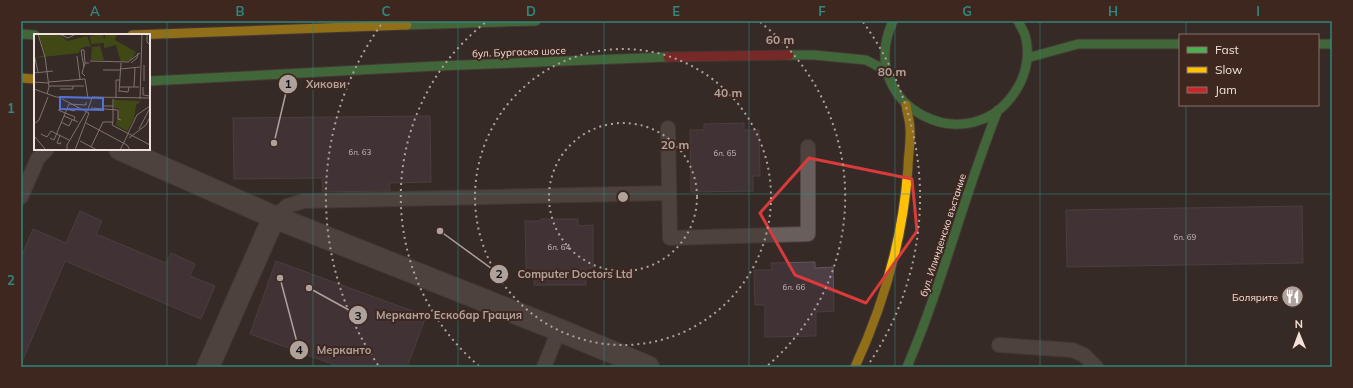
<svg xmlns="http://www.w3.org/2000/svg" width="1353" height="388" font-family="Mulish,sans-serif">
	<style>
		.building { fill: #4e3f47; stroke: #615859 }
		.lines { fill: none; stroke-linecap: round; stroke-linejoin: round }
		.lane-casing { stroke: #534844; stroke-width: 16 }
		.street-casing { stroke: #534844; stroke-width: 24 }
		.fast-casing { stroke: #534844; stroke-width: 11 }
		.slow-casing { stroke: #534844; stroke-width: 11 }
		.jam-casing { stroke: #534844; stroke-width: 11 }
		.lane { stroke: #685f5c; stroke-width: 14 }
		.street { stroke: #685f5c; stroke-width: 22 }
		.fast { stroke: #4caf50; stroke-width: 9 }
		.slow { stroke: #ffc107; stroke-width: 9 }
		.jam { stroke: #c62828; stroke-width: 9 }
		.marked { fill: none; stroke: #d93a3a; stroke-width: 3; stroke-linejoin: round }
		.grid { fill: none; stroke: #31867e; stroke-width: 1; stroke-opacity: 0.55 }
		.ring { fill: none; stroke: #afa19c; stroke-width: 2; stroke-dasharray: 2 4 }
		.labels { text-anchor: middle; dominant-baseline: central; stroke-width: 4; stroke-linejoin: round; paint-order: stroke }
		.number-label { font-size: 8px; fill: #c8b8b6 }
		.street-label { font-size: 10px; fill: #f0e1db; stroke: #3d271f }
		.poi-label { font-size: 10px; fill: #f0e1db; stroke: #3d271f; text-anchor: end }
		.inset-road { fill: none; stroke: #80736e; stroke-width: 1 }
		.view { fill: #5273d9; fill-opacity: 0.15; stroke: #5273d9; stroke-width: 2 }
		.inset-edge { fill: none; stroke: #f0e1db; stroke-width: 2 }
		.centre { fill: #afa19c; stroke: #3d271f; stroke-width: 2 }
		.ring-label { font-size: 12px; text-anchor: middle; font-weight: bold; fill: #afa19c; stroke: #3d271f; stroke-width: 4; stroke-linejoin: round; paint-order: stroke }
		.leader { fill: none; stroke: #afa19c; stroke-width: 1.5 }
		.callout-dot { fill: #afa19c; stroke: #3d271f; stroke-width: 1.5 }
		.mark-label { font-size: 12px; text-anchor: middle; font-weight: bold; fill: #111 }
		.callout-label { font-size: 11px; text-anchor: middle; font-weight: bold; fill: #afa19c; stroke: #3d271f; stroke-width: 4; stroke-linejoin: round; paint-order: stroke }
		.neatline { fill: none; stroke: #31867e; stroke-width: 1.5 }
		.grid-label { font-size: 13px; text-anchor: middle; font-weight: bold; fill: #31867e }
	</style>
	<rect width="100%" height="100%" fill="#362a26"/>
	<path class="building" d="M430,116L431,182L389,183L390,191L323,192L322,178L234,179L233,118Z
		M744,123V130H759L760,176H753V191L691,192L690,130H704V124Z
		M1302,206L1303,263L1067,267L1066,210Z
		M80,211L102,221L96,234L166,263L171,253L195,264L190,276L215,286L201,319L65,261L21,364V257L33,229L66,243Z
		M541,219H578V226L593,225V268H586V285H534V268H526L525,221H541Z
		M276,261L426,316L407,367H340L250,334Z
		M815,262V268L833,267L834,311L816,312V336L765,337V305H755L754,270H772L771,263Z"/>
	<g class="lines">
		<defs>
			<path id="lane" d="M668,128L670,238L808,234V147
				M21,197L38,158L47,149
				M274,217L287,206L304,201L669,193
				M999,345L1072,350L1084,355L1096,367
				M544,367L559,330"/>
			<path id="street" d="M120,149L274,217L559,330L648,367
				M208,367L274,217"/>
			<path id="fast" d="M893,21C853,107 973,166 1018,87C1027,72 1030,52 1025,35C1023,30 1020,25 1018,21
				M407,25L536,21
				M21,34L35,35
				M1318,44H1332
				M789,55H814L866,60L887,71
				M1027,58L1078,44H1180
				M149,81L437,66L668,57
				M907,367C943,283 964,194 998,110"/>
			<path id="slow" d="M132,35L407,25
				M21,78L35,79
				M855,367C884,304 903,238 908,168C908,156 911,142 910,129C910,121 907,113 906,105"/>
			<path id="jam" d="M668,57L789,55"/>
		</defs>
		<use href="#lane" class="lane-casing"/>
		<use href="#street" class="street-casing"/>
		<use href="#fast" class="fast-casing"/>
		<use href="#slow" class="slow-casing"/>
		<use href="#jam" class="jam-casing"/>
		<use href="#lane" class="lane"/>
		<use href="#street" class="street"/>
		<use href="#fast" class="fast"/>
		<use href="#slow" class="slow"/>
		<use href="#jam" class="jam"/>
	</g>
	<path d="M0 0H1353V388H0ZM809,158L912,179L917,231L866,303L795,275L760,213Z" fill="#362a26" fill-opacity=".55" fill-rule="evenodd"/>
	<path class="marked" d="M809,158L912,179L917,231L866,303L795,275L760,213Z"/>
	<path class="grid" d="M167,21V367M313,21V367M458,21V367M604,21V367M749,21V367M895,21V367M1040,21V367M1186,21V35M1186,105V367M21,194H1332"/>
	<g class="ring">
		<circle cx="623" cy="197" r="74"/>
		<circle cx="623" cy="197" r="148"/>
		<path d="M479 366A222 222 0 0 1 486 22M760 22A222 222 0 0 1 767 366"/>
		<path d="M378 365A297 297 0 0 1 383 22M863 22A297 297 0 0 1 868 365"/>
	</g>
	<defs>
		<symbol id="restaurant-disc" viewBox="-11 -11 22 22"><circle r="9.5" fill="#afa19c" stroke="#3d271f"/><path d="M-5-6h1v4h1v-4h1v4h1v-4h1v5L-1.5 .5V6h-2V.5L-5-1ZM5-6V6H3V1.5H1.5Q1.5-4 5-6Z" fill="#fff"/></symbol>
	</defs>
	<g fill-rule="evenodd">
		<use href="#restaurant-disc" x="1280" y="284" width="25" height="25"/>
	</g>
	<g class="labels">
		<g class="number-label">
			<text x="360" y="152">бл. 63</text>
			<text x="725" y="153">бл. 65</text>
			<text x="1185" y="237">бл. 69</text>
			<text x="559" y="247">бл. 64</text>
			<text x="794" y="287">бл. 66</text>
		</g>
		<g class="street-label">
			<text transform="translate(519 52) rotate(-2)">бул. Бургаско шосе</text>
			<text transform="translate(943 235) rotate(-72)">бул. Илинденско въстание</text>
		</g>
		<g class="poi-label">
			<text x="1278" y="297">Болярите</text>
		</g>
	</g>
	<g transform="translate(34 34)">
		<rect width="116" height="116" fill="#362a26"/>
		<path d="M5,0H24L34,7L53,2L57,13L66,12L70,26H57L58,13L53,12L46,15L45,19L0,24L11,21ZM69,0L70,6L72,0H83L81,6L102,18L97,26L87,28L82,11L70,14V9L57,10L56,2ZM80,66L107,67L102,71L100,84L93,97L82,91L85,74H80Z" fill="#404916"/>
		<path class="inset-road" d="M4,0L11,23L15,53L13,60M25,0L34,4L42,0M113,0V8L116,11M0,20L4,38M43,22L46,45M56,27L94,28L106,19M97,29L103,24L104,19M50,33L47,16H50L51,29M86,35L106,33M69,36H86M0,39L19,37M51,42L48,39L51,29H55M110,47V31M0,48L15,49M15,48L51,45L54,64M15,52H50M86,53H105M100,53L101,34M109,53V61L116,62M0,55L22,63L58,64L54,75L33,111V116M26,55H39V52M86,57L94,58L95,53M85,58L87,29M58,63L116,64M82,64V46H86M28,65L55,79L41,116M106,65L108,0M69,69V72H79M57,74L84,76V85L87,86M33,75L40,77L44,73M24,76L41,83L40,87M30,82L44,88M27,88L35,92L38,86M79,88L78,91L116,111M52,89L93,111L96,116M0,90L5,86L14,63M105,95L116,74M94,99L103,81L116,72M7,100L13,103L17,97L35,106M26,101L23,109L26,110L27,108M0,102L12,116M16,104L20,106L35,70L52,71V68M95,104L112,91L116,83M46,107L63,116M57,113L69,88H79V65M86,116L94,100"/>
		<path class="view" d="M26,63L69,64V76L26,75Z"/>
		<rect width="116" height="116" class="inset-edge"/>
	</g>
	<circle cx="623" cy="197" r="6" class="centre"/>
	<g class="ring-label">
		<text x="780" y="44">60 m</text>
		<text x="892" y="76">80 m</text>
		<text x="728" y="97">40 m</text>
		<text x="675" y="149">20 m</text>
	</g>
	<path class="leader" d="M274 143L288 84M440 231L499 274M309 288L358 315M280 278L299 350"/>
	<g class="callout-dot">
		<circle cx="274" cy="143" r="4"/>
		<circle cx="440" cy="231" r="4"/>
		<circle cx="309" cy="288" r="4"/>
		<circle cx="280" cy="278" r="4"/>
		<circle cx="288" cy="84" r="10"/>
		<circle cx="499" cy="274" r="10"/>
		<circle cx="358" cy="315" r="10"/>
		<circle cx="299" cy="350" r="10"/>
	</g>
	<g class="mark-label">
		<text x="288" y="88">1</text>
		<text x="499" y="278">2</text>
		<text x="358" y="320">3</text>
		<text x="299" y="354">4</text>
	</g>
	<g class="callout-label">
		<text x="326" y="88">Хикови</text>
		<text x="575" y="278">Computer Doctors Ltd</text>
		<text x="449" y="319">Мерканто Ескобар Грация</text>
		<text x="344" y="354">Мерканто</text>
	</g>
	<rect width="1353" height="388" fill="none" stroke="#3d271f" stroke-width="44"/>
	<rect x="1179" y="34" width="140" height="72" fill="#3d271f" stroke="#85716a"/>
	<rect x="1187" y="47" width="20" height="6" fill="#4caf50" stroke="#85716a"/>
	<text x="1215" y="54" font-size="12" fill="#f0e1db">Fast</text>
	<rect x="1187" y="67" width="20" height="6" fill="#ffc107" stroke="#85716a"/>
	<text x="1215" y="74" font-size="12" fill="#f0e1db">Slow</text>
	<rect x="1187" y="87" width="20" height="6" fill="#c62828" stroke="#85716a"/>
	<text x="1215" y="94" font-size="12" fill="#f0e1db">Jam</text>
	<g transform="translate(1299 334) rotate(359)" stroke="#3d271f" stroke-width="3" paint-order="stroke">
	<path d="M0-3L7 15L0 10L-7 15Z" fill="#f0e1db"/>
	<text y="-6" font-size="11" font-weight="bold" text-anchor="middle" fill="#f0e1db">N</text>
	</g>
	<rect x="22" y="22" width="1309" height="344" class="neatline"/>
	<g class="grid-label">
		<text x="95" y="16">A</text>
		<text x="240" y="16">B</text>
		<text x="386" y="16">C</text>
		<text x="531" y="16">D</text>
		<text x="676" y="16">E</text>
		<text x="822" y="16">F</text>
		<text x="967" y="16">G</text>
		<text x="1113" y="16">H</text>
		<text x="1258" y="16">I</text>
		<text x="11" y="113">1</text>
		<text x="11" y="285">2</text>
	</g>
</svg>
